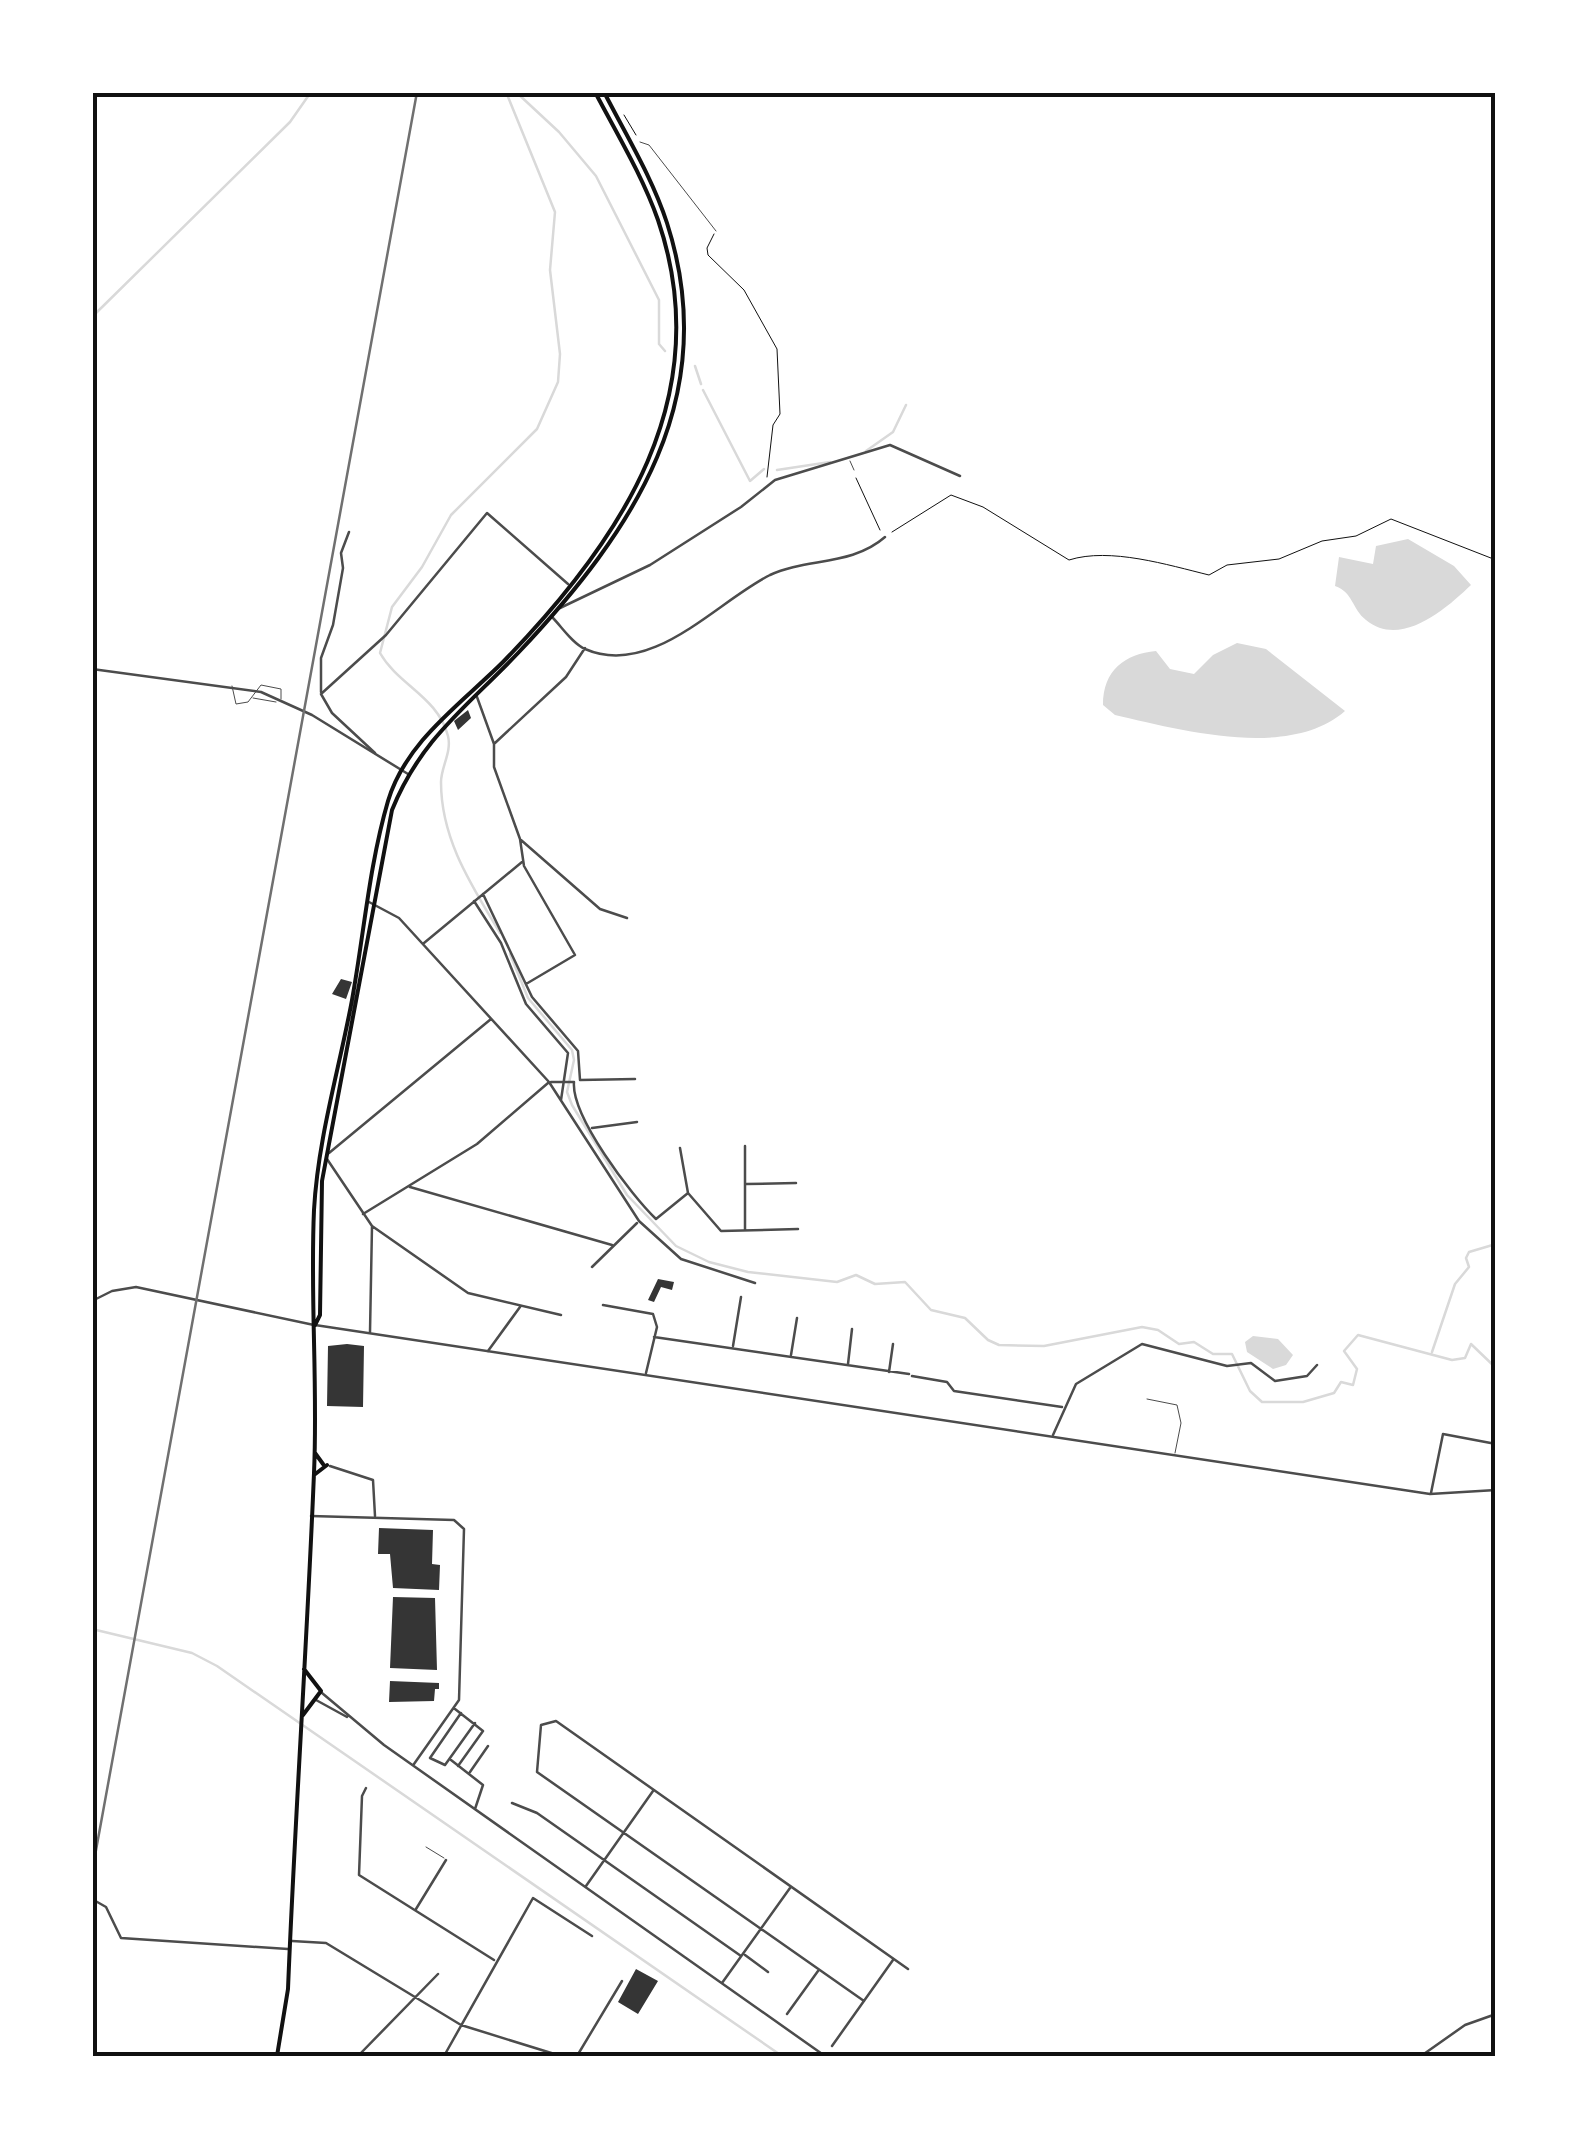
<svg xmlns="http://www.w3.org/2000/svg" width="1588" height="2149" font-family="Arial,sans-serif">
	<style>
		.water { fill: #d9d9d9 }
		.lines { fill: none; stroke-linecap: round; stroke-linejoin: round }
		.stream { stroke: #d9d9d9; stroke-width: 2.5 }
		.building { fill: #353535 }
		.path { stroke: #111; stroke-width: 1 }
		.service { stroke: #4c4c4c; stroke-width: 1 }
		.minor { stroke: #4c4c4c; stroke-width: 2.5 }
		.tertiary { stroke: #4c4c4c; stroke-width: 2.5 }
		.secondary { stroke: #111; stroke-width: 4 }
		.rail { stroke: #707070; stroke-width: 2.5 }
		.neatline { fill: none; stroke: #111; stroke-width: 4 }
	</style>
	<rect width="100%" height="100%" fill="#fff"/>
	<path class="water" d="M1408,539L1454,566L1471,585C1447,608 1401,649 1366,620C1352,609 1353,592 1335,586L1339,557L1373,564L1376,546Z
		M1237,643L1266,649L1345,711C1289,760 1181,730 1115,715L1103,705C1103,670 1125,654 1156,651L1170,669L1194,674L1213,655Z
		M1253,1336L1278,1339L1293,1355L1286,1365L1273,1369L1247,1352L1245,1342Z"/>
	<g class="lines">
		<path class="stream" d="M516,92L559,132L596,176L659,300V344L665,351
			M92,317L290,122L311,92
			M695,366L701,384
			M703,390L750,481L764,469
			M866,451L893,432L906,405
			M777,470L830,462
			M500,933C472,886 441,840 441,782C441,767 452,752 448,736C438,697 398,685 380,653L392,607L422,567L451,515L537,429L558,382L560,354L550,270L555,212L506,92
			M510,954L528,998L572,1050L574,1060L567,1092L572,1105L627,1195L676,1246L709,1262L748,1272L837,1282L856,1275L875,1284L905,1282L931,1310L965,1318L988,1340L999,1345L1044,1346L1142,1327L1158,1330L1179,1344L1194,1342L1213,1354H1232L1250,1391L1262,1402H1303L1334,1393L1341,1382L1353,1385L1357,1369L1344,1351L1358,1335L1452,1360L1465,1358L1471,1344L1496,1368
			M1432,1352L1455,1284L1469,1267L1466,1258L1469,1252L1496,1244
			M92,1629L192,1653L217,1666L782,2056"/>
	</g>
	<path class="building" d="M468,710L471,718L458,730L454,721Z
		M341,979L352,982L346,999L332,994Z
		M658,1279L674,1282L672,1290L661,1287L654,1302L648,1300Z
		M347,1344L364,1346L363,1407L327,1406L328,1346Z
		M379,1528L433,1530L432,1564L440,1565L439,1590L393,1588L390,1554H378Z
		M393,1597L435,1598L437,1670L390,1668Z
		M390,1681L439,1683V1689H435L434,1701L389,1702Z
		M636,1969L658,1981L638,2014L618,2002Z"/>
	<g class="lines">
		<path class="path" d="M624,115L636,135
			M714,234L707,248L708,255L744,290L777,349L780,414L773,425L767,477
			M856,478L880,530
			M892,532L951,495L983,507L1069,560C1110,547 1168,565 1209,575L1227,565L1279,559L1322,541L1356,536L1391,519L1496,560"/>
		<path class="service" d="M640,142L649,145L716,231
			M850,461L854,470
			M232,686L236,704L248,702L261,685L281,689V699
			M253,698L276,702
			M1147,1399L1177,1405L1181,1423L1175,1453
			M426,1847L444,1858"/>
		<path class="minor" d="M560,608L650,565L741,507L775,480L890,445L960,476
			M552,617C562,627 572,643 585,649C652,678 716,602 770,575C806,558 852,566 885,537
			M321,692V658L333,625L343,568L341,553L349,532
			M321,694L386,635L487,513L568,584
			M321,694L332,713L375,753
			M477,697L494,744V767L520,839L524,866L575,955L526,984
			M495,743L566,677L585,648
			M521,840L600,909L627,918
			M483,894L532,997L578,1051L580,1080
			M474,901L501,943L526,1004L568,1053L561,1100
			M369,902L399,918L549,1082L639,1221L681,1259L755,1283
			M424,943L522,862
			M580,1080L635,1079
			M551,1082H573
			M574,1082C571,1116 631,1195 656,1219L688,1193L680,1148
			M592,1128L637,1122
			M329,1153L491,1019
			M327,1159L372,1226L468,1293L561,1315
			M746,1184L796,1183
			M410,1187L612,1245
			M688,1193L721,1231L798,1229
			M363,1214L477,1144L548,1083
			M745,1229V1146
			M592,1267L637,1223
			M92,1301L112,1291L136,1287L314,1325
			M603,1305L653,1314L657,1327L646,1373
			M370,1332L372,1226
			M654,1337L909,1374
			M733,1346L741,1297
			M488,1351L520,1307
			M791,1355L797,1318
			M848,1364L852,1329
			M889,1372L893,1344
			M912,1376L947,1382L954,1391L1062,1407
			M1053,1435L1076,1384L1142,1344L1227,1366L1251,1363L1275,1381L1307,1376L1317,1365
			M330,1466L373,1480L375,1516
			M1431,1493L1443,1434L1496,1444
			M311,1516L454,1520L464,1529L459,1700L414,1764
			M322,1693L384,1745L825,2056
			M316,1700L347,1717
			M455,1709L483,1731L458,1766
			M461,1713L430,1758L445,1765L475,1723
			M451,1760L483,1785L475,1809
			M470,1772L488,1746
			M366,1788L362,1796L359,1875L494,1960
			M512,1803L537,1813L741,1956
			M586,1886L653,1791
			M92,1899L106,1907L121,1938L288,1949
			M416,1909L446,1860
			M292,1941L326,1943L461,2025L561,2056
			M745,1955L768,1972
			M722,1983L790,1888
			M864,2001L537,1772L541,1725L556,1721L908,1969
			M787,2014L818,1971
			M832,2046L893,1960
			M358,2056L438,1974
			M444,2056L533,1898L592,1936
			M577,2056L622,1981
			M1421,2056L1465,2025L1496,2014"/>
		<path class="tertiary" d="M92,669L261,692L312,715L408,774
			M315,1325L1430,1494L1496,1490"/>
		<path class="secondary" d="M315,1325L320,1315L322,1181L392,810C421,738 468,706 519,652C634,530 723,397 667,223C652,177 626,135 604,92
			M315,1453L323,1464
			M314,1475L327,1465
			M303,1715L321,1691L304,1669
			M277,2056L288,1989C295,1816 307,1645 314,1473C318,1385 310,1297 314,1210C318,1138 339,1070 352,1000C364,934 369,866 388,801C406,741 461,704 503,662C622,540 718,396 658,220C642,175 617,134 595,92"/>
		<path class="rail" d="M92,1872L417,92"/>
	</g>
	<rect width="1588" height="2149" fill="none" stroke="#ffffff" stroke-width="190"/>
	<rect x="95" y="95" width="1398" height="1959" class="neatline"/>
</svg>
